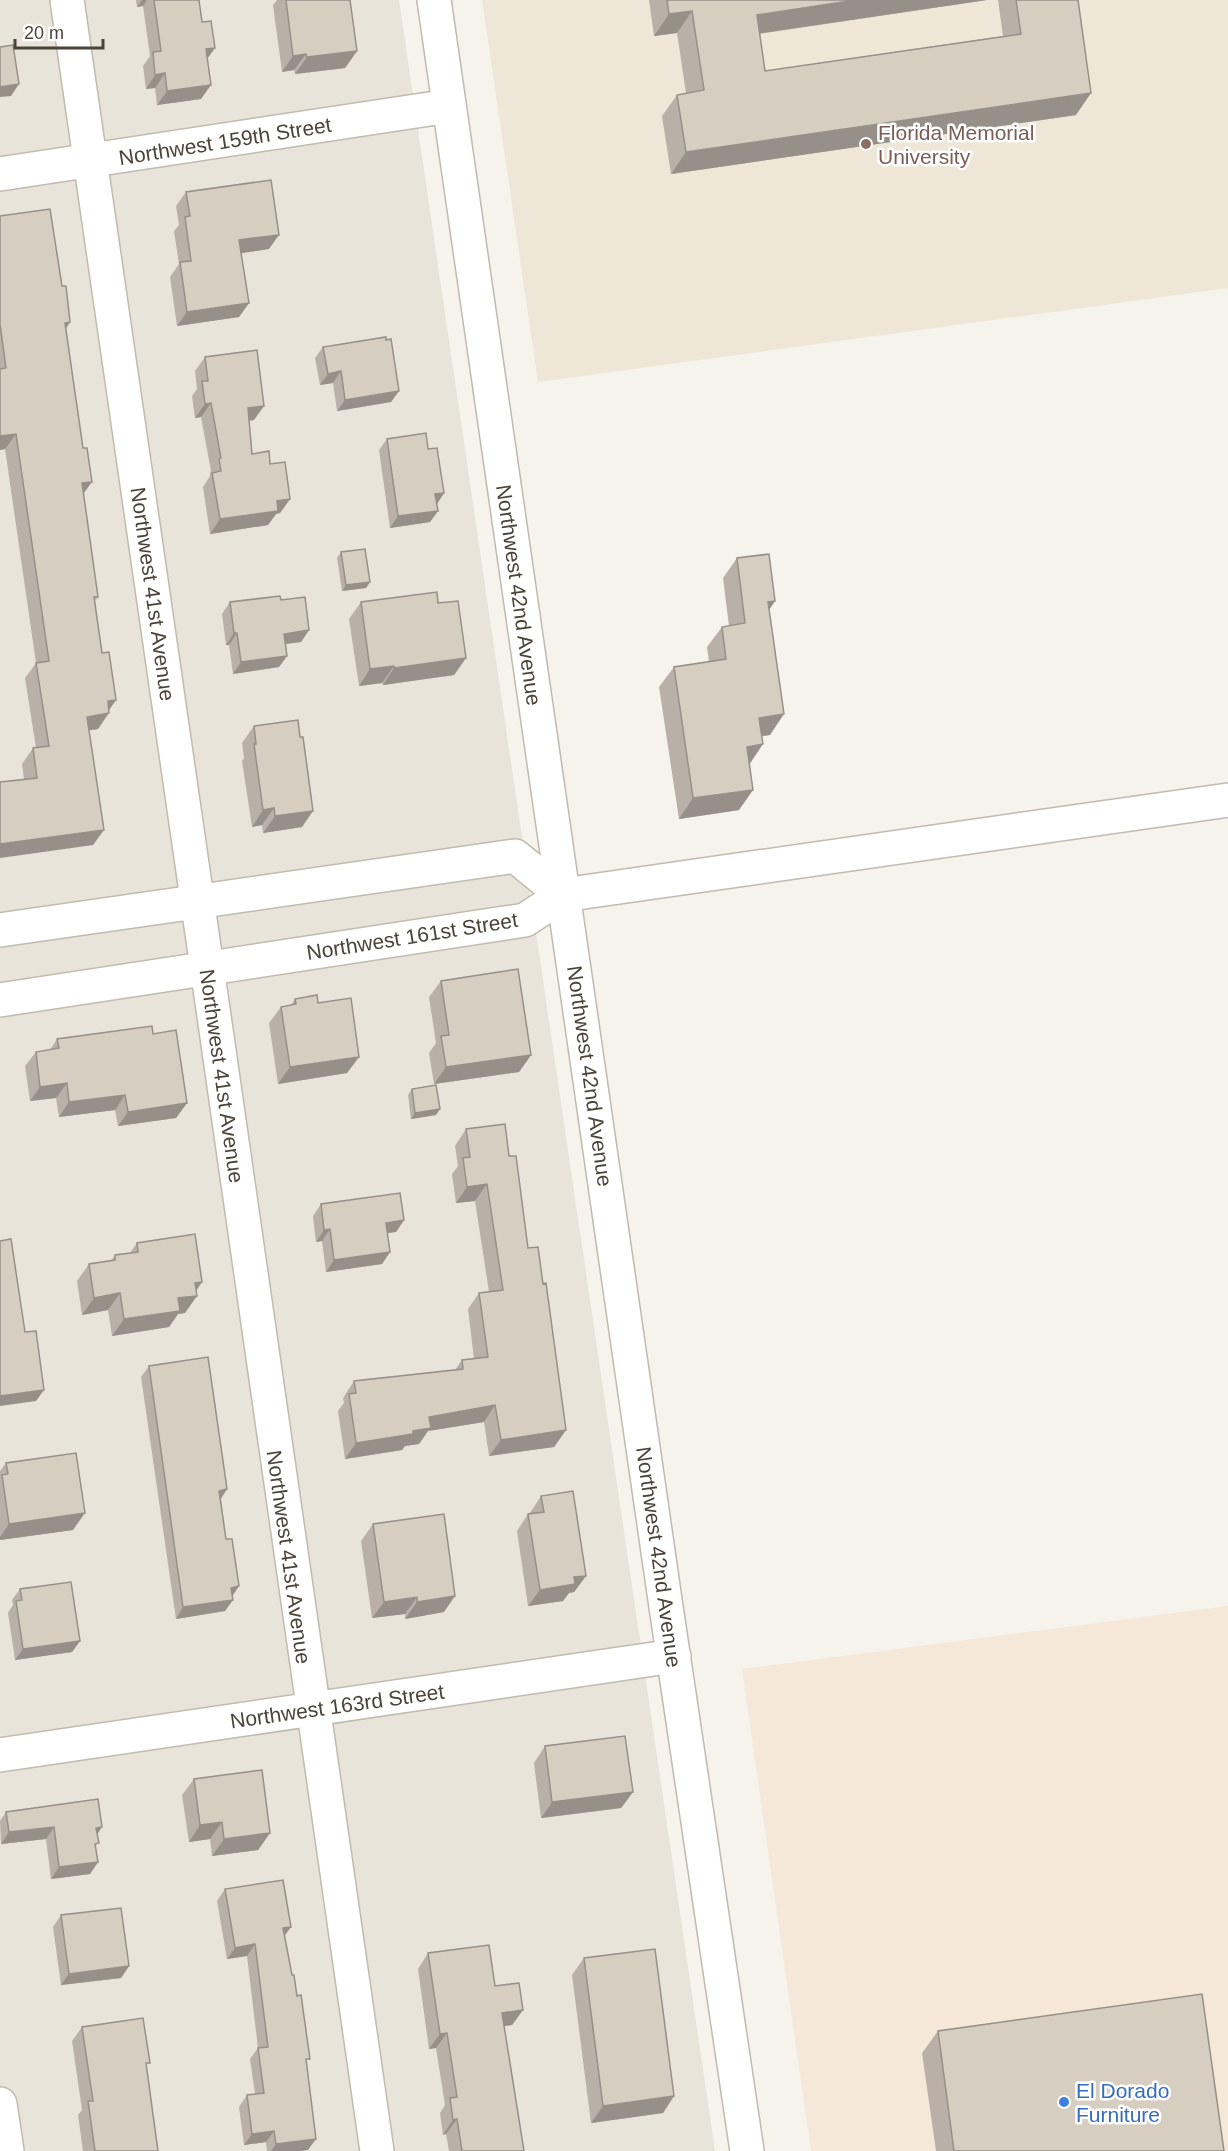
<svg xmlns="http://www.w3.org/2000/svg" width="1228" height="2151" font-family="Arial,sans-serif">
	<style>
		.residential { fill: #e9e4da }
		.commercial { fill: #f6e8d9 }
		.education { fill: #eee7d7 }
		.lines { fill: none; stroke-linecap: round; stroke-linejoin: round }
		.minor-casing { stroke: #c1baaf; stroke-width: 36 }
		.minor { stroke: #fff; stroke-width: 33 }
		.wall { fill: #b9b1a7 }
		.shaded-wall { fill: #969088 }
		.building { fill: #d7cec2; stroke: #969088; stroke-width: 1.5 }
		.education-dot { fill: #8d6e63; stroke: #fff; stroke-width: 2 }
		.shop-dot { fill: #3f7fe0; stroke: #fff; stroke-width: 2 }
		.labels { text-anchor: middle; dominant-baseline: central; stroke-width: 5; stroke-linejoin: round; paint-order: stroke }
		.education-label { font-size: 21px; fill: #785e54; stroke: #fff; text-anchor: start }
		.street-label { font-size: 21px; fill: #4a4339; stroke: #fff }
		.shop-label { font-size: 21px; fill: #366cbe; stroke: #fff; text-anchor: start }
	</style>
	<rect width="100%" height="100%" fill="#f6f2ec"/>
	<path class="residential" d="M0,0H399L715,2151H0Z"/>
	<path class="commercial" d="M1228,1606V2151H811L742,1669Z"/>
	<path class="education" d="M482,0H1228V288L538,382Z"/>
	<g class="lines">
		<defs>
			<path id="minor" d="M67,0C175,716 270,1435 377,2151
				M434,0L665,1600L747,2151
				M0,174L449,106
				M0,930L515,856L563,895
				M0,1000L525,920L563,895L1228,800
				M0,1755L674,1656
				M0,2104L7,2151"/>
		</defs>
		<use href="#minor" class="minor-casing"/>
		<use href="#minor" class="minor"/>
	</g>
	<path class="wall" d="M136,0H199L208,58L201,99L157,105L155,88L146,89L143,66L150,56L143,6L137,7Z
		M277,0H350L357,51L345,68L295,74L294,70L282,72L273,5Z
		M649,0H987L759,34L765,71L1003,36L998,0H1078L1076,115L671,174L662,116L677,95L686,93L677,33L654,36Z
		M186,192L269,249L241,253L249,303L239,317L177,326L170,277L179,264L174,231L179,225L176,206Z
		M0,216L62,286L70,322L66,329L83,494L98,597L95,601L102,653L116,700L109,710L98,729L89,730L93,845L24,779L22,764L33,748H36L25,678L36,663L5,449L0,450Z
		M323,347L399,391L391,402L337,411L333,383L320,385L315,358Z
		M205,357L254,420L249,421L252,454L270,464L290,499L280,513L276,514L268,525L210,534L203,487L210,476V473L211,471L201,417L195,418L192,396L197,389L195,371Z
		M387,439L428,449L444,493L437,504L438,511L430,522L390,528L379,450Z
		M341,552L366,588L342,591L337,558Z
		M737,558L775,601L769,610L770,735L762,736L749,764L739,810L679,819L659,687L674,667L709,662L707,647L722,627L729,626L723,578Z
		M281,600L309,630L301,642L286,644L287,656L279,667L233,674L229,645H226L222,614L230,602Z
		M361,602L438,603L466,658L454,675L383,685L382,683L359,686L349,619Z
		M254,726L302,827L263,833L262,825L252,827L242,761L244,758L242,743Z
		M441,981L531,1055L519,1072L434,1084L429,1053L436,1043L429,997Z
		M295,999L318,1003L359,1057L347,1073L278,1084L269,1023L281,1007L291,1005Z
		M153,1034L187,1103L176,1118L118,1126L115,1110L59,1117L56,1098L30,1101L25,1066L36,1052L50,1050L57,1039Z
		M412,1089L440,1109L436,1115L411,1119L408,1095Z
		M466,1129L509,1156L566,1430L554,1447L489,1456L484,1422L428,1431L419,1444L405,1446L402,1450L345,1459L338,1411L344,1403L343,1398L354,1381L455,1370L462,1360L474,1359L468,1309L479,1293L489,1292L475,1201L456,1203L452,1174L458,1166L455,1146Z
		M321,1204L404,1220L396,1232L387,1233L390,1252L382,1264L326,1272L322,1241L316,1242L313,1216Z
		M137,1243L196,1291L185,1313L178,1314L169,1327L112,1336L108,1310L82,1315L77,1281L89,1264L111,1261L115,1255L130,1253Z
		M149,1366L227,1489L221,1499L226,1539L239,1586L232,1596L225,1611L176,1619L141,1377Z
		M6,1463L73,1530L0,1540V1471Z
		M541,1496L586,1576L574,1592L569,1593L563,1601L528,1606L517,1531L528,1514H530V1513Z
		M373,1524L444,1612L405,1619V1614L372,1618L361,1541Z
		M20,1589L80,1641L72,1652L15,1660L8,1613L13,1605L12,1600Z
		M545,1746L633,1792L621,1808L541,1818L534,1763Z
		M194,1779L270,1833L258,1850L212,1856L210,1839L189,1842L182,1795Z
		M6,1812L102,1827L97,1834L96,1848L98,1862L90,1874L51,1879L46,1839L1,1844L0,1821Z
		M225,1889L284,1936L306,2064L308,2150L300,2151H267L266,2142L244,2145L239,2107L247,2095L255,2094L250,2059L258,2048L247,1956L227,1959L217,1901Z
		M61,1915L129,1966L121,1978L61,1985L53,1927Z
		M428,1953L495,1986L523,2010L512,2025L504,2026L524,2151H449L446,2134L443,2135L440,2113L445,2105L436,2048L429,2049L418,1969Z
		M584,1958L674,2096L663,2113L591,2123L572,1975Z
		M82,2027L146,2068L158,2151H83L78,2115L82,2110L72,2041Z
		M938,2031L1224,2151H936L922,2053Z"/>
	<path class="shaded-wall" d="M142,0H147L143,6L137,7Z
		M856,0H987L741,36L757,15Z
		M692,11L677,33L654,36L669,14Z
		M215,48L205,62L206,49Z
		M357,51L345,68L295,74L307,57Z
		M306,54L294,70L282,72L293,56Z
		M165,73L155,88L146,89L155,75Z
		M19,84L11,96L0,97V87Z
		M211,85L201,99L157,105L167,91Z
		M1091,93L1076,115L671,174L686,152Z
		M279,235L269,249L229,255L239,240Z
		M249,303L239,317L177,326L187,312Z
		M70,322L60,337L65,323Z
		M341,371L333,383L320,385L328,374Z
		M399,391L391,402L337,411L345,400Z
		M211,403L201,417L195,418L205,404Z
		M264,406L254,420L238,422L248,408Z
		M16,434L5,449L0,450V436Z
		M92,482L81,497L82,483Z
		M444,493L437,504L435,494Z
		M290,499L280,513L276,514L268,525L210,534L220,519L277,501Z
		M438,511L430,522L390,528L398,516Z
		M370,582L366,588L342,591L346,585Z
		M775,601L761,622L768,602Z
		M309,630L301,642L276,645L284,634Z
		M234,633H237L229,645H226Z
		M287,656L279,667L233,674L241,662Z
		M466,658L454,675L383,685L394,668Z
		M394,666L382,683L359,686L370,669Z
		M116,700L106,714L109,713L98,729L76,732L87,717L108,701Z
		M784,714L770,735L745,738L759,718Z
		M763,744L749,765L747,747Z
		M753,790L739,810L679,819L693,798Z
		M274,808L262,825L252,827L263,810Z
		M313,811L302,827L263,833L275,816Z
		M104,830L93,845L0,858V844Z
		M531,1055L519,1072L434,1084L446,1067Z
		M359,1057L347,1073L278,1084L290,1067Z
		M67,1083L56,1098L30,1101L40,1087Z
		M125,1095L115,1110L59,1117L69,1102Z
		M187,1103L176,1118L118,1126L128,1112Z
		M440,1109L436,1115L411,1119L415,1113Z
		M487,1184L475,1201L456,1203L467,1187Z
		M404,1220L396,1232L378,1234L386,1223Z
		M330,1229L322,1241L316,1242L324,1230Z
		M390,1252L382,1264L326,1272L334,1260Z
		M202,1282L192,1297L197,1296L185,1313L178,1314L169,1327L112,1336L124,1319L178,1298L195,1283Z
		M120,1293L108,1310L82,1315L94,1298Z
		M44,1390L36,1401L0,1406V1396Z
		M495,1405L484,1422L428,1431L419,1444L405,1446L402,1450L345,1459L356,1443L413,1431L429,1417Z
		M566,1430L554,1447L489,1456L501,1440Z
		M227,1489L219,1501V1491Z
		M85,1513L73,1530L0,1540V1537L9,1524Z
		M586,1576L574,1592L569,1593L563,1601L528,1606L540,1590L574,1577Z
		M239,1586L231,1598V1588Z
		M455,1596L444,1612L405,1619L417,1602Z
		M417,1597L405,1614L372,1618L384,1602Z
		M233,1600L225,1611L176,1619L183,1607Z
		M80,1641L72,1652L15,1660L23,1649Z
		M633,1792L621,1808L541,1818L552,1802Z
		M222,1822L210,1839L189,1842L200,1825Z
		M54,1827L46,1839L1,1844L9,1832Z
		M102,1827L94,1839L96,1828Z
		M270,1833L258,1850L212,1856L224,1839Z
		M98,1862L90,1874L51,1879L59,1867Z
		M291,1927L283,1938V1928Z
		M255,1944L247,1956L227,1959L235,1948Z
		M129,1966L121,1978L61,1985L69,1974Z
		M523,2010L512,2025L491,2028L502,2013Z
		M447,2033L436,2048L429,2049L440,2034Z
		M674,2096L663,2113L591,2123L603,2106Z
		M457,2119L446,2134L443,2135L453,2120Z
		M274,2131L266,2142L244,2145L252,2134Z
		M316,2139L308,2150L300,2151H271L276,2144Z"/>
	<path class="building" d="M154,0H199L202,22L211,21L215,48L206,49L211,85L167,91L165,73L155,75L153,52L161,51Z
		M286,0H350L357,51L307,57L306,54L293,56Z
		M667,0H856L757,15L765,71L1021,34L1016,0H1078L1091,93L686,152L677,95L704,90L692,11L669,14Z
		M13,45L19,84L0,87V47Z
		M271,180L279,235L239,240L249,303L187,312L180,262L191,261L185,217L190,216L186,192Z
		M50,209L62,286H66L70,322L65,323L83,448H87L92,482L82,483L98,597H94L102,653L109,652L116,700L108,701L109,713L87,717L104,830L0,844V782L37,778L33,748L49,746L36,663L49,661L16,434L0,436V369L6,368L0,324V216Z
		M386,337V340L391,339L399,391L345,400L341,371L328,374L323,347Z
		M257,350L264,406L248,408L252,454L269,451L270,464L285,462L290,499L277,501L278,511L220,519L212,473L221,471L219,459L221,458L211,403L205,404L202,381H208L205,357Z
		M426,433L428,449L437,448L444,493L435,494L438,511L398,516L387,439Z
		M365,549L370,582L346,585L341,552Z
		M769,554L775,601L768,602L784,714L759,718L763,744L747,747L753,790L693,798L674,667L726,659L722,627L745,623L737,558Z
		M437,592L438,603L458,601L466,658L394,668V666L370,669L361,602Z
		M280,596L281,600L305,597L309,630L284,634L287,656L241,662L237,633H234L230,602Z
		M298,720L300,737H303L313,811L275,816L274,808L263,810L254,744H256L254,726Z
		M518,969L531,1055L446,1067L441,1036L449,1035L441,981Z
		M317,995L318,1003L351,998L359,1057L290,1067L281,1007L296,1004L295,999Z
		M152,1026L153,1034L176,1030L187,1103L128,1112L125,1095L69,1102L67,1083L40,1087L36,1052L59,1048L57,1039Z
		M436,1085L440,1109L415,1113L412,1089Z
		M505,1124L509,1156H516L528,1248L538,1247L543,1284L546,1283L566,1430L501,1440L495,1405L429,1417L431,1428L413,1431V1434L356,1443L349,1394L356,1393L354,1381L463,1369L462,1360L488,1357L479,1293L503,1290L487,1184L467,1187L463,1158L470,1157L466,1129Z
		M400,1193L404,1220L386,1223L390,1252L334,1260L330,1229L324,1230L321,1204Z
		M195,1234L202,1282L195,1283L197,1296L178,1298L180,1311L124,1319L120,1293L94,1298L89,1264L115,1260V1255L138,1252L137,1243Z
		M11,1239L25,1332L36,1331L44,1390L0,1396V1241Z
		M208,1357L227,1489L219,1491L226,1539H232L239,1586L231,1588L233,1600L183,1607L149,1366Z
		M76,1453L85,1513L9,1524L2,1475L8,1474L6,1463Z
		M573,1491L586,1576L574,1577L575,1584L540,1590L528,1514L544,1512L541,1496Z
		M444,1514L455,1596L417,1602V1597L384,1602L373,1524Z
		M71,1582L80,1641L23,1649L16,1601L22,1600L20,1589Z
		M625,1736L633,1792L552,1802L545,1746Z
		M262,1770L270,1833L224,1839L222,1822L200,1825L194,1779Z
		M98,1799L102,1827L96,1828L99,1843L95,1844L98,1862L59,1867L54,1827L9,1832L6,1812Z
		M283,1880L291,1927L283,1928L292,1975H294L297,1996L301,1995L310,2059H306L316,2139L276,2144L274,2131L252,2134L247,2095L264,2093L258,2048L268,2047L255,1944L235,1948L225,1889Z
		M121,1908L129,1966L69,1974L61,1915Z
		M489,1945L495,1986L519,1983L523,2010L502,2013L524,2151H462L457,2119L453,2120L450,2098L457,2097L447,2033L440,2034L428,1953Z
		M655,1949L674,2096L603,2106L584,1958Z
		M1202,1994L1224,2151H954L938,2031Z
		M143,2018L150,2063H146L158,2151H95L88,2101H93L82,2027Z"/>
	<circle class="education-dot" cx="866" cy="144" r="6"/>
	<circle class="shop-dot" cx="1064" cy="2102" r="6"/>
	<g class="labels">
		<g class="education-label">
			<text x="878" y="132">Florida Memorial<tspan x="878" dy="24">University</tspan></text>
		</g>
		<g class="street-label">
			<text transform="translate(225 141) rotate(-9)">Northwest 159th Street</text>
			<text transform="translate(153 594) rotate(82)">Northwest 41st Avenue</text>
			<text transform="translate(519 595) rotate(82)">Northwest 42nd Avenue</text>
			<text transform="translate(412 936) rotate(-9)">Northwest 161st Street</text>
			<text transform="translate(222 1076) rotate(82)">Northwest 41st Avenue</text>
			<text transform="translate(590 1076) rotate(82)">Northwest 42nd Avenue</text>
			<text transform="translate(289 1557) rotate(82)">Northwest 41st Avenue</text>
			<text transform="translate(659 1557) rotate(82)">Northwest 42nd Avenue</text>
			<text transform="translate(337 1706) rotate(-8)">Northwest 163rd Street</text>
		</g>
		<g class="shop-label">
			<text x="1076" y="2090">El Dorado<tspan x="1076" dy="24">Furniture</tspan></text>
		</g>
	</g>
	<path d="M15 39v9h88v-9" fill="none" stroke="#4a4339" stroke-width="3"/>
	<text x="24" y="39" font-size="18" fill="#4a4339" stroke="#ffffff" stroke-width="4.5" paint-order="stroke">20 m</text>
</svg>
